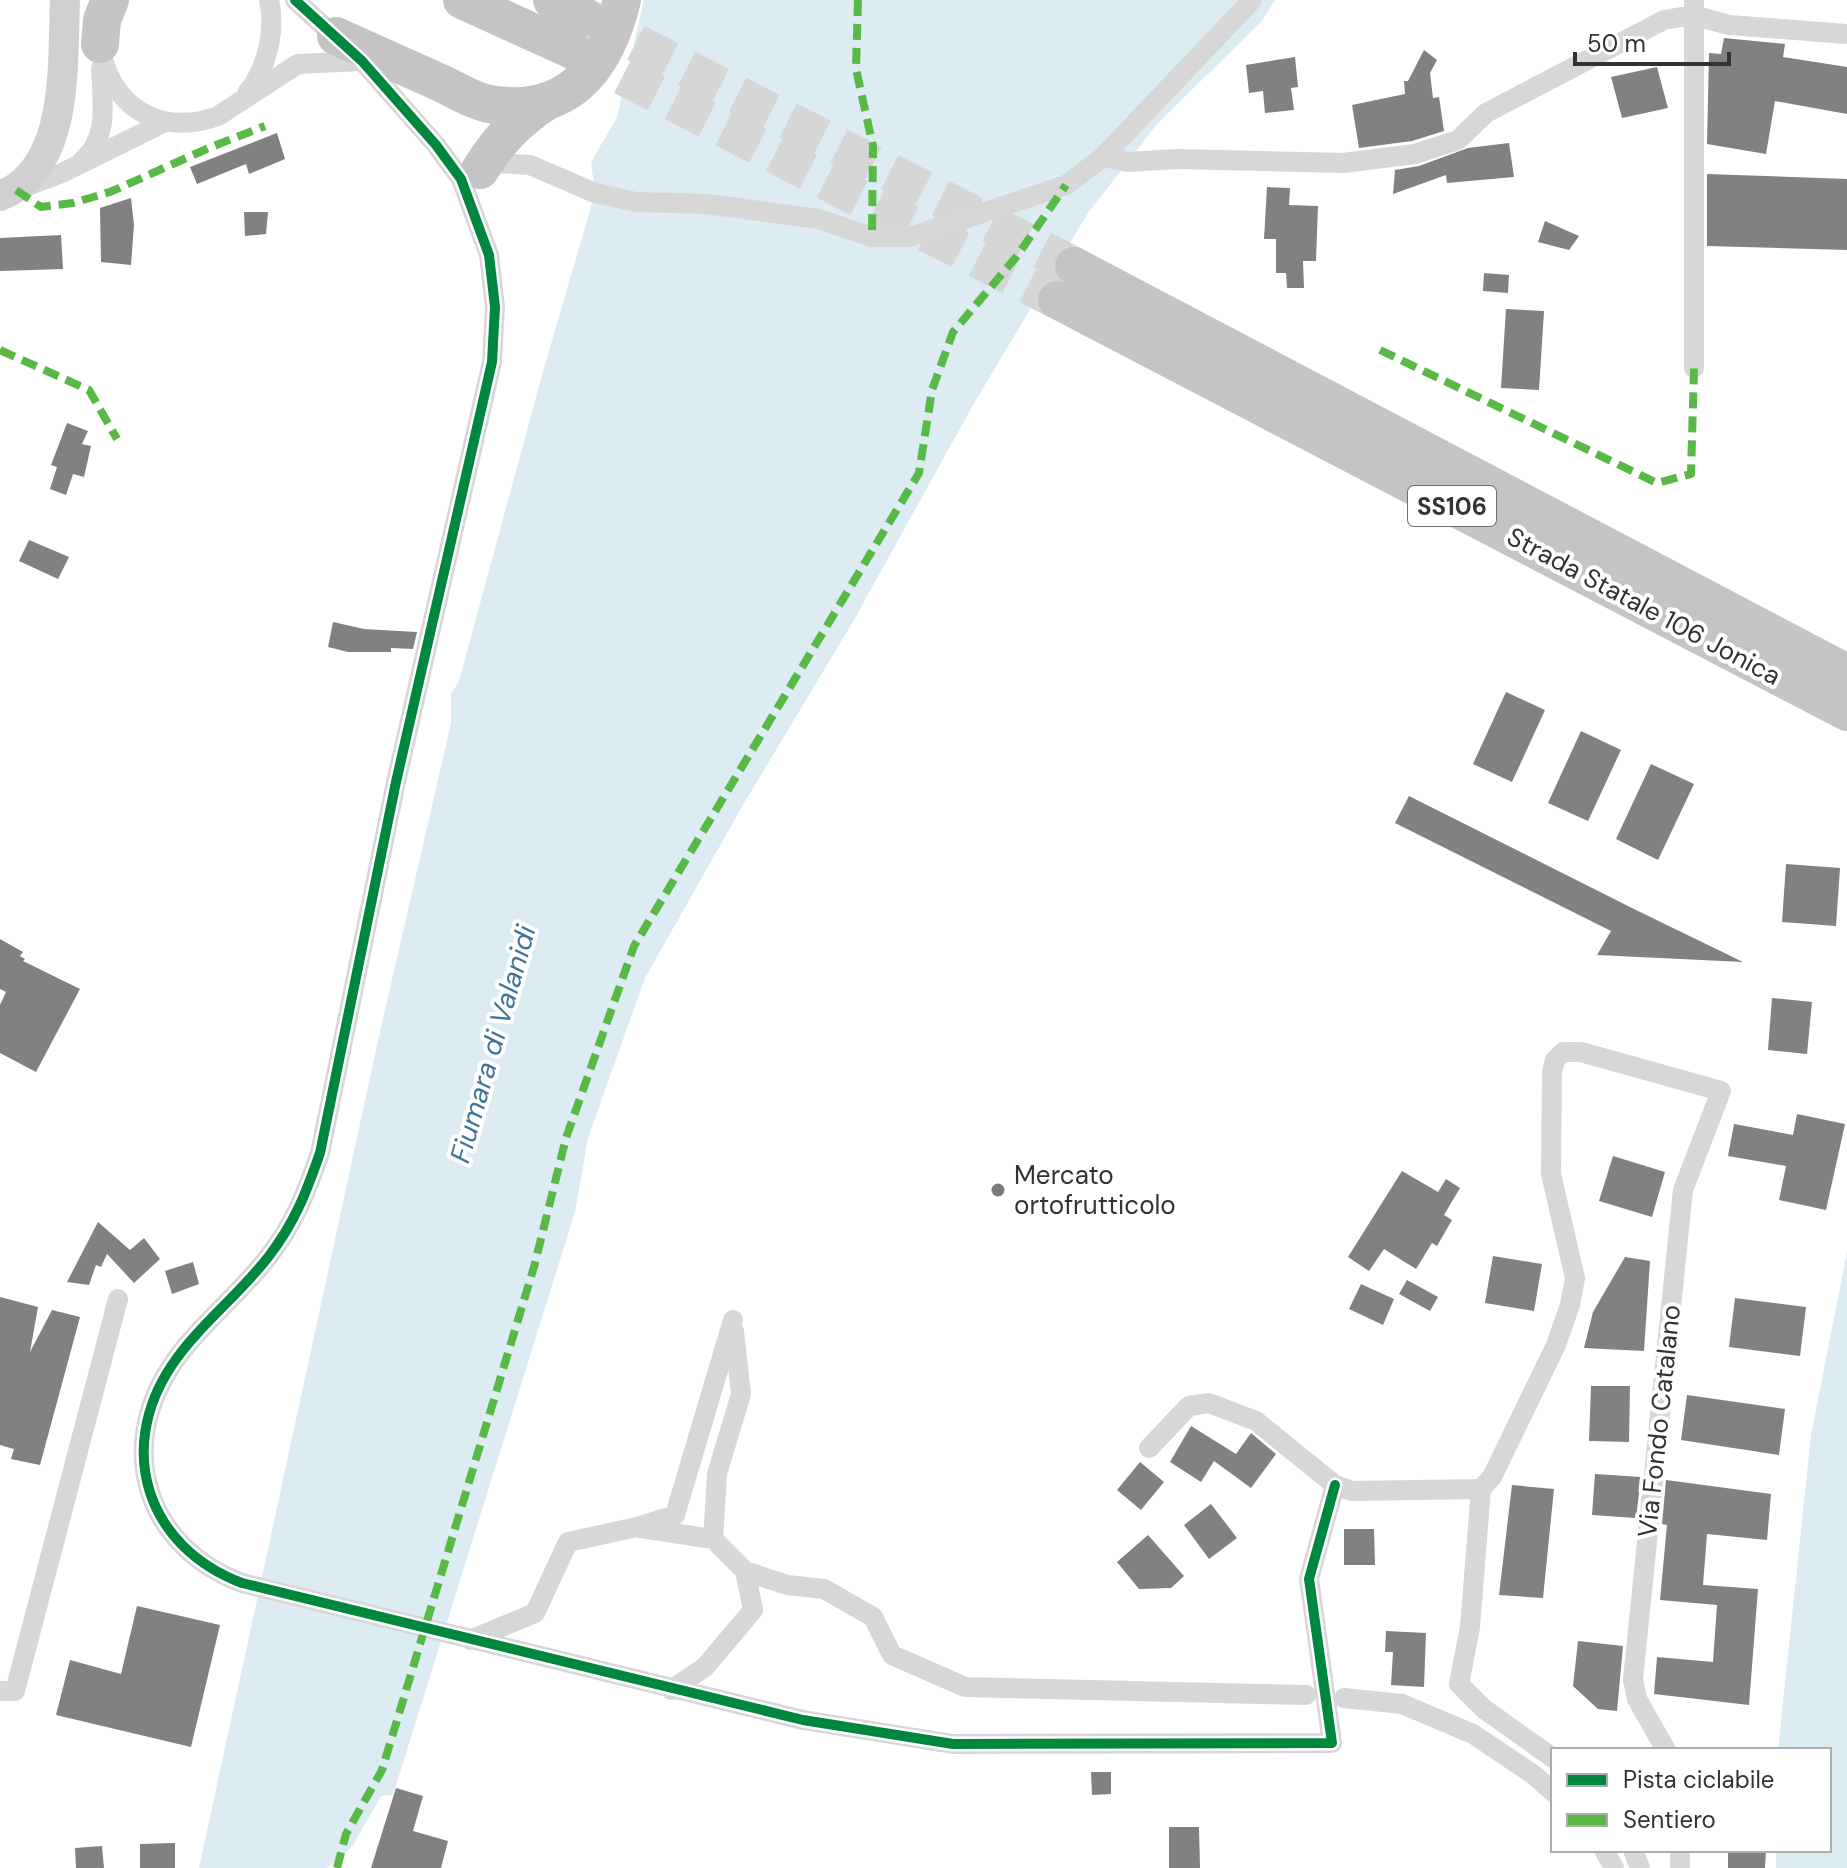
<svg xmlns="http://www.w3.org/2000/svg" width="1847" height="1868" font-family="'DM Sans',sans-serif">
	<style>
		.water { fill: #ddebf3 }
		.building { fill: #818181 }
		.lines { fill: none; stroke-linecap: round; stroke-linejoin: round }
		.highway-tunnel { stroke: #d6d6d6; stroke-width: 38; stroke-dasharray: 38 19; stroke-linecap: butt }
		.street { stroke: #d7d7d7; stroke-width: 20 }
		.secondary { stroke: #d0d0d0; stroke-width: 30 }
		.highway { stroke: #c4c4c4; stroke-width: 38 }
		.quiet { stroke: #58b947; stroke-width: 8; stroke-dasharray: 16 8; stroke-linecap: butt }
		.cycleway-casing { stroke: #fff; stroke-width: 15 }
		.cycleway { stroke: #00873e; stroke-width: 10 }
		.poi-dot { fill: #7a7a7a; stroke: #fff; stroke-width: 3 }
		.labels { text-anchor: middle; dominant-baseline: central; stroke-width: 8; stroke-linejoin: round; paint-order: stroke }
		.shield { fill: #fff; stroke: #707070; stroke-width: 2 }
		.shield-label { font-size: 24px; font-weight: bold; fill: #333 }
		.street-label { font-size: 26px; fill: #333; stroke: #fff }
		.poi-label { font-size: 26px; fill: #333; stroke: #fff; text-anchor: start }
		.water-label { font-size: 28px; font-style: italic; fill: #3f7597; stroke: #fff }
	</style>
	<rect width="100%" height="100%" fill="#fff"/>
	<path class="water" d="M644,0H1275L1261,22L1157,124L1088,213L973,405L854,620L743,805L645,978L588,1138L575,1212L393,1795L381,1796L352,1847L327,1868H199L379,1036L451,723V694L459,681L544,368L595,193L591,162L617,117Z
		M1847,1252V1868H1776V1850H1829V1750H1778L1811,1435Z"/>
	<path class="building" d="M1724,38L1785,44L1783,57L1847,67V114L1775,101L1766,154L1707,144L1709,53L1721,54Z
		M1424,50L1437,60L1430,73L1433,98L1439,97L1444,131L1412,141L1359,148L1352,105L1405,94L1404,81H1408Z
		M1295,57L1298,87L1291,88L1294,110L1265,113L1263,91L1249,93L1246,65Z
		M1657,67L1668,108L1622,118L1611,77Z
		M277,133L285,159L249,174L246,164L197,184L190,167Z
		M1509,143L1514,177L1447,183L1446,175L1393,194L1395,170L1419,166L1468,148Z
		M1707,174L1847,179V250L1707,246Z
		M1267,187L1290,188L1289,205L1318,206L1316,261H1303L1304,288H1287L1286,273H1276V239H1264Z
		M131,198L134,225L131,265L101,262L100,208Z
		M244,212H268L266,234L245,236Z
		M1545,221L1579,236L1569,250L1538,242Z
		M61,235L63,269L0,271V238Z
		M1484,273L1509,275L1508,293L1483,291Z
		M1506,309L1544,311L1539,390L1501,388Z
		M67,423L88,431L82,444L91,446L84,477L73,474L66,495L50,489L57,467L51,465Z
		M29,540L69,557L58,579L19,561Z
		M333,622L364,629L417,632L413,649L391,648V652H348L328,647Z
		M1506,692L1545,710L1512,782L1473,764Z
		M1581,731L1621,750L1588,821L1548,803Z
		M1651,764L1694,784L1658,860L1616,839Z
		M1409,796L1636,910L1743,962L1597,955L1611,931L1395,823Z
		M1786,864L1840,868L1836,926L1782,922Z
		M0,939L23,952L20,956L25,959L23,961L80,989L36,1072L0,1053V1005L6,992L0,989Z
		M1772,998L1812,1002L1807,1054L1768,1050Z
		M1797,1114L1845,1124L1826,1210L1779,1200L1786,1166L1728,1156L1734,1124L1793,1135Z
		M1613,1156L1665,1172L1652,1217L1599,1201Z
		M1402,1171L1438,1192L1446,1179L1460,1188L1444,1215L1452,1220L1437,1246L1432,1243L1416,1269L1384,1249L1369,1271L1348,1257Z
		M98,1222L130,1250L144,1238L160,1259L134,1283L107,1254L101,1267L96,1265L89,1285L67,1282Z
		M1493,1256L1542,1264L1534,1311L1485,1303Z
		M1625,1257L1650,1261L1644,1351L1584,1348L1593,1312Z
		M193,1262L199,1284L172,1294L165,1271Z
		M1407,1280L1438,1297L1430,1311L1399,1294Z
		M1361,1284L1394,1299L1383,1325L1349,1309Z
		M0,1297L38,1307L30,1352L52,1310L80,1317L40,1465L11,1459L14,1449L0,1445Z
		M1735,1298L1806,1307L1800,1356L1729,1347Z
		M1591,1386H1630L1629,1442L1589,1441Z
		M1687,1395L1785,1409L1779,1455L1681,1440Z
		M1191,1426L1236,1454L1251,1433L1276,1454L1251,1488L1214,1461L1201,1482L1170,1462Z
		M1140,1462L1164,1482L1141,1510L1117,1490Z
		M1595,1474L1641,1477L1636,1518L1592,1515Z
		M1666,1480L1771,1494L1767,1540L1707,1534L1703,1585L1758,1589L1749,1705L1654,1694L1657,1657L1713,1662L1717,1605L1660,1600L1667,1525L1662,1524Z
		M1512,1485L1554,1489L1543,1598L1499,1595Z
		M1211,1504L1237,1538L1209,1559L1184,1525Z
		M1344,1529H1374L1375,1565H1344Z
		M1148,1535L1184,1576L1171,1588L1139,1589L1117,1562Z
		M137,1606L220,1625L191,1747L56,1715L70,1660L121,1674Z
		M1386,1631L1426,1633L1424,1687L1391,1685L1393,1652H1385Z
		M1578,1641L1623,1646L1617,1711L1598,1709L1573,1686Z
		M1091,1772H1111V1794L1092,1795Z
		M396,1788L423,1796L413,1831L448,1841L441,1868H371Z
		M1169,1827H1199L1200,1868H1169Z
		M175,1843V1868H140V1844Z
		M102,1846L104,1868H76L75,1848Z
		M1728,1850H1766L1765,1868H1728Z"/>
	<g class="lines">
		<path class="highway-tunnel" d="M585,17L1074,266
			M572,50L1057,300"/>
		<path class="street" d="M295,0L362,61L436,145L461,179L489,255L495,307L492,362L396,782L320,1153C306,1193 295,1222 269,1256C241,1293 197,1327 172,1365C115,1450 147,1547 242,1583L803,1720L953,1744L1332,1743L1309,1579L1335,1485
			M100,44C108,105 159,138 218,116L298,64L362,61
			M247,93C267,69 276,30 269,0
			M1103,157L1128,162L1176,159L1343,163L1415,154L1458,140L1486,113L1664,20L1693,15L1729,25L1847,34
			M82,161C110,137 102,101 101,68
			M482,168L495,163L530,165L595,193L636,202L707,204L819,219L872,237H910L1066,185L1103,157L1252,0
			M20,189L62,173L165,122
			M1694,368V0
			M1149,1448L1189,1406L1209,1403L1256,1421L1335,1485L1352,1491L1481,1489L1492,1477L1556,1345L1570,1305L1575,1278L1551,1174L1552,1072L1555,1060L1563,1052H1581L1721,1091L1683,1190L1633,1679L1637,1699L1666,1750
			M1481,1489L1470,1627L1459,1684L1484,1709L1553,1758
			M641,1528L713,1539
			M745,1571L787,1585L824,1589L873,1617L892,1655L965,1687L1306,1695
			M470,1640L535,1613L568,1542L637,1527L675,1515L733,1320
			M671,1690L705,1667L753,1610L745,1571L713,1539L717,1474L741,1394L734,1331
			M0,1691H15L118,1299
			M1344,1698L1402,1704L1473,1734L1534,1775L1553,1792
			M1604,1850L1614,1868
			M1633,1850L1640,1868
			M1680,1850V1868"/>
		<path class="secondary" d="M0,196C71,168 62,63 65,0"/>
		<path class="highway" d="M462,0L572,50
			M552,0L585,17
			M336,36C372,52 408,68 443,84C457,91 474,101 489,104C567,117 605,70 622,0
			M100,44L102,20L110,0
			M480,170C499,139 517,121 547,101
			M1074,266L1847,673
			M1057,300L1847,712"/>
		<path class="quiet" d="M858,0L856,69L873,146L872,237
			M16,190L41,207L73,203L110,192L211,147L265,126
			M0,350L89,390L117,439
			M1380,350L1657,483L1691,474L1694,368
			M337,1868L346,1834L382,1770L534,1267L566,1138L634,946L919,473L932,390L953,332L1017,256L1066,185"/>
		<defs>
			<path id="cycleway" d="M295,0L362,61L436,145L461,179L489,255L495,307L492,362L396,782L320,1153C306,1193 295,1222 269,1256C241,1293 197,1327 172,1365C115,1450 147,1547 242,1583L803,1720L953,1744L1332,1743L1309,1579L1335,1485"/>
		</defs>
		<use href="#cycleway" class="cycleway-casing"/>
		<use href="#cycleway" class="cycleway"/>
	</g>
	<circle class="poi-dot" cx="998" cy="1190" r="8"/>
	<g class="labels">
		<rect class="shield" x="1408" y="486" width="88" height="40" rx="6"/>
		<g class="shield-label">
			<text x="1452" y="506">SS106</text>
		</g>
		<g class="street-label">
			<text transform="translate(1644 606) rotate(28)">Strada Statale 106 Jonica</text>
			<text transform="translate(1659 1421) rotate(-84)">Via Fondo Catalano</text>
		</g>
		<g class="poi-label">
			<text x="1014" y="1175">Mercato<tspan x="1014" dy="30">ortofrutticolo</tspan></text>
		</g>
		<g class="water-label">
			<text transform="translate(493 1044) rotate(-74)">Fiumara di Valanidi</text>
		</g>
	</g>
	<rect x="1551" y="1748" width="280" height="104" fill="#ffffff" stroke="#adadad" stroke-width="2"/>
	<rect x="1567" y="1774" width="40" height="12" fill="#00873e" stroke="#adadad" stroke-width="2"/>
	<text x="1623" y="1788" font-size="24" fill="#333333">Pista ciclabile</text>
	<rect x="1567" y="1814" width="40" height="12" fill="#58b947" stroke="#adadad" stroke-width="2"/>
	<text x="1623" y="1828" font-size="24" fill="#333333">Sentiero</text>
	<path d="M1575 52v12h154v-12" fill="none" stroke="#333333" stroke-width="4"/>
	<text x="1587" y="52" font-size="24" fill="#333333" stroke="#ffffff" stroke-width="6" paint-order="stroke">50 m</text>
</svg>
